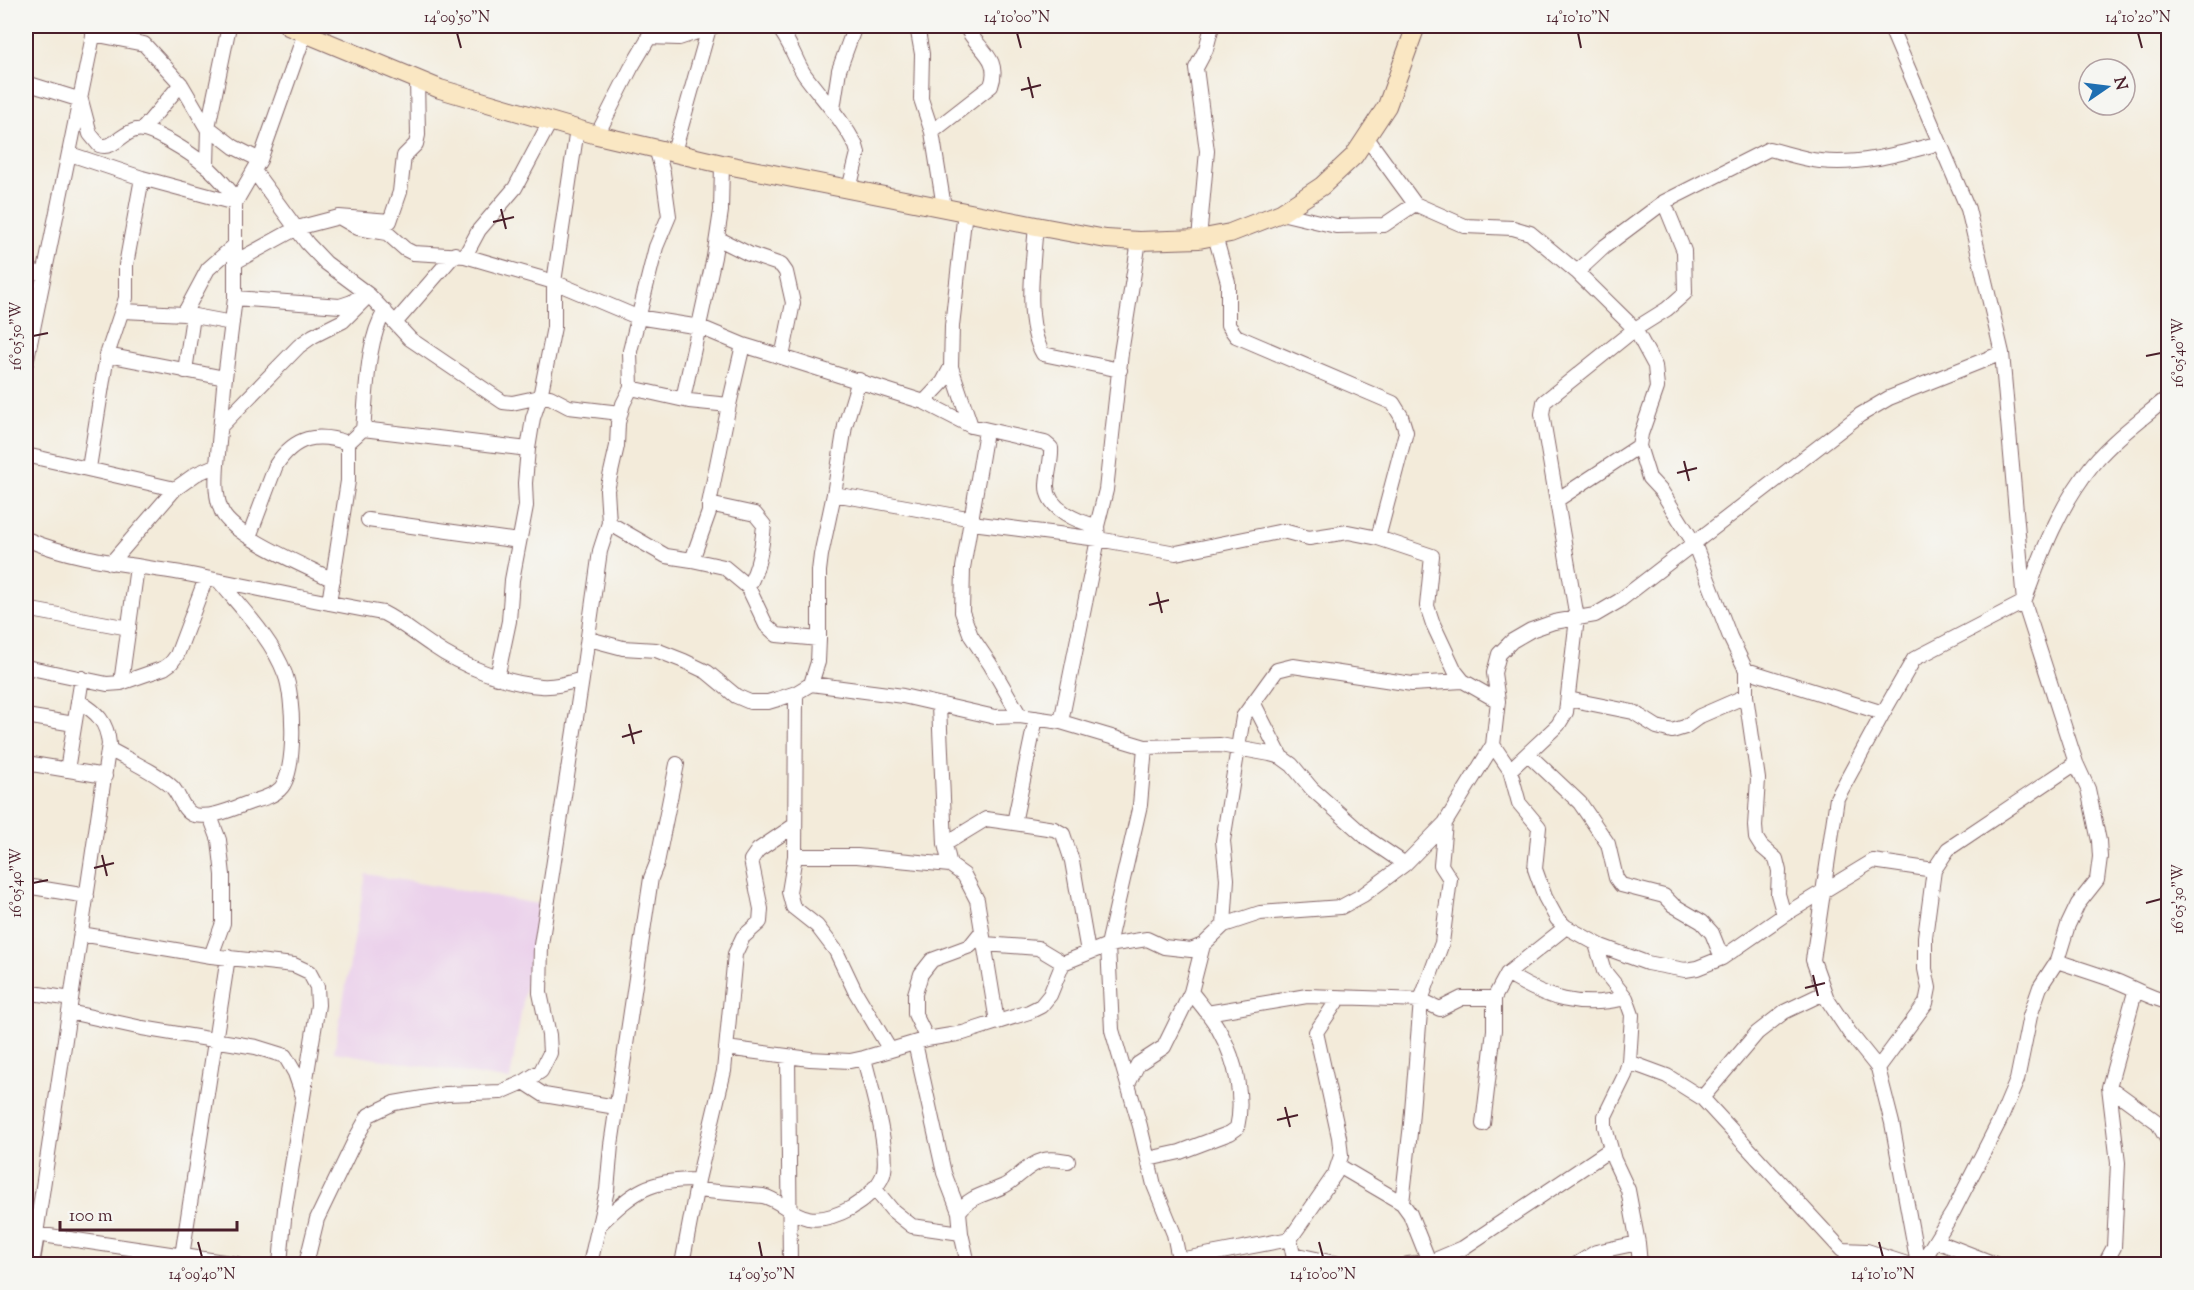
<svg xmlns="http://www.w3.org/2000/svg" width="2194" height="1290" font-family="'Sorts Mill Goudy',serif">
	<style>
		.built { fill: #ebd1eb }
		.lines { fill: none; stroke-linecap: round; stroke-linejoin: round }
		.minor-casing { stroke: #856668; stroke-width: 16 }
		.tertiary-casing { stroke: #856668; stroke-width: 19 }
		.secondary-casing { stroke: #856668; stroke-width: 20 }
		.minor { stroke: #fff; stroke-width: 14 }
		.tertiary { stroke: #fff; stroke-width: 16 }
		.secondary { stroke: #fae7c3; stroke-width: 18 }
		.ticks { fill: none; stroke: #4a1f2b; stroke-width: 2 }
		.neatline { fill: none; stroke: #4a1f2b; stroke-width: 2 }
		.ticks-label { font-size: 15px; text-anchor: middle; fill: #4a1f2b }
	</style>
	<rect width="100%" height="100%" fill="#f6f6f2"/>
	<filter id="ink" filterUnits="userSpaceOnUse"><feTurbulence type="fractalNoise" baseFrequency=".0167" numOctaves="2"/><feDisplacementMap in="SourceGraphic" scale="12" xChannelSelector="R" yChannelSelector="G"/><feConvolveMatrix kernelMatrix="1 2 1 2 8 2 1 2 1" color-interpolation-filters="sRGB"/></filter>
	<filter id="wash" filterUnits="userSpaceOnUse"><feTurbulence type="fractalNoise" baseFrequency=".008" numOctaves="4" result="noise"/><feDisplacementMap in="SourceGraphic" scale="24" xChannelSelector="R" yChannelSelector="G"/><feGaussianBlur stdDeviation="1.35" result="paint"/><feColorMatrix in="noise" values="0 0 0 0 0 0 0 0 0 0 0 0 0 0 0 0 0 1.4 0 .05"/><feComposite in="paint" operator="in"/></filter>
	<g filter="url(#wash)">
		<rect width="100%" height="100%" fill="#f3ebda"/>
		<path class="built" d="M366,874L539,904L510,1080L334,1052Z"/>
	</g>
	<g filter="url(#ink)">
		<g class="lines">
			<defs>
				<path id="minor" d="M777,26C790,40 794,58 804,74C823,100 841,117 856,146L858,153L849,189
					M917,26L922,54L921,99L932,132L944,207
					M1890,26L1968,209L2002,353L2024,602L2076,763L2088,789L2099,841L2100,857L2097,880L2078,904L2068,925L2057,961L2040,987L2030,1016L2017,1080L2001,1118L1953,1212L1921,1264
					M93,34L144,44L181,84L208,130
					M648,37L679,38L715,26
					M26,83L81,100L90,134L99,145C114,150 121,133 136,130C150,126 193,155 205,165C217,174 227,188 237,199
					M833,109L839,70L855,26
					M208,127L234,147L260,160
					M143,129L181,84
					M577,129L554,282L637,317L700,327L743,345
					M932,132L991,86C1002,56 975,49 966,26
					M597,135L631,68L656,26
					M1367,138L1415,204
					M674,152L709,28
					M70,154L142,178L235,203
					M207,166L208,127L229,26
					M254,171L307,243L326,263L369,295L410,339L503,402L512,403L540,397L533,418L528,449
					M1664,202L1684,251L1685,293L1667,309L1635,329L1655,366L1657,388L1641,434L1639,446L1649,478L1662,492L1694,543L1730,637L1746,670V696L1758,779L1755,826L1756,838L1761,846L1776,859L1779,871L1778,894L1784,915
					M1281,213L1336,226L1384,225L1415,204L1465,226L1513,228L1530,233L1577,272L1604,247L1664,202L1769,149C1786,153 1803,159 1820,161C1860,166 1902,153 1940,143
					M339,217L358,228L387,233L405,249L413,253L465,256L554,282V327L540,397H550L569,407L620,413
					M1036,226C1033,263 1024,322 1043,354L1120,370
					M1215,236L1228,282V325L1236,336L1393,403L1401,416L1406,432L1378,538
					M717,238L749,254L781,265L786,272L793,303L782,357
					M1199,239L1207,151L1196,68L1206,49L1212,26
					M465,256L479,230L515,188L550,122
					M235,262L297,228L339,217L390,221L400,192L404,156L416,144L418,135L417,78
					M26,270L43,274
					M235,298L340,306L352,302L361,295
					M123,311L184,314L232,323
					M184,314L208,269L235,245
					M395,323L455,254
					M107,355L225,378
					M26,363L95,26
					M951,367L971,426
					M185,371L193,316
					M631,388L689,401L729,405L743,345L766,352L924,402L971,426L1045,443L1051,448C1052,461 1047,473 1047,486C1047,509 1078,522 1097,526
					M683,399L714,257L721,211L722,164
					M924,402L943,382L951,367L952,326L965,211
					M729,405L709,504L755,514L764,525C762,547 759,568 748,587
					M220,427L299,346L313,336L343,321L369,295
					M363,429L528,449L525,483L526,506L512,580L509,621L497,678
					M986,431L963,568L962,612L971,636L990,664L1020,716
					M26,455L175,489
					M217,465C216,481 215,497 222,512C234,537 306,566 333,580
					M89,468L107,355L126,298V265L142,178
					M834,494L973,519
					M1557,500L1639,446
					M368,520L519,541
					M609,523L666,556L692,560L709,512V504
					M972,523L1098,539L1176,553L1283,531L1309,538L1348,532L1378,538L1432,556L1427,606L1433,624L1455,671L1463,681L1498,701
					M249,537L276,465C295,436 317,432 348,443
					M26,539C76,560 128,564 181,573C248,586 315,601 383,613C401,622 416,635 433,646C460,665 507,684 541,686C555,687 568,683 582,679L541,945L540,993L549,1035L550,1053L541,1071L524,1082L501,1092L446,1094L394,1103L369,1115L357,1136L317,1219L306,1264
					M692,560L724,567L748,587L766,625L777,635L819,639
					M111,563L175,489L196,474L217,465L224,386L235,298V203L260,160L305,33
					M329,603L348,481V443L363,429C367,394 366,341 385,311
					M26,609L129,628
					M589,639L623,648L656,650L684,661L707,672L736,696L750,702H768L778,699L796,693L811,684L903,696L995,717L1020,716L1061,722L1145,747L1220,745L1270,754L1281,757L1292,765L1312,789L1368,839L1405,864
					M26,667L107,684L121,683L164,668L171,663L177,655L206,578
					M1746,670L1883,713L1914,659L2024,602C2042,552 2059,506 2093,464C2115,438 2143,418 2168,397
					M582,679L600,551L609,523L607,490L617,446L618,423L623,404L631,388L630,351L656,247L669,216L663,173L656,148
					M121,683L137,567
					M811,684L818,662L819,639V571L821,555L834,494L845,426L859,380
					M796,693L795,856L789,892L793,907L817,926L836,951L855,991L890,1050
					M1568,699L1633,712L1657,727L1672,731L1685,727L1700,716L1746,696
					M78,701C97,712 107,722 109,744L36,1234L237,1264
					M1254,704L1281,757
					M939,706L945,844
					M1883,713L1837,798L1813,960L1827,999L1849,1032L1878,1068L1892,1123L1918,1264
					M26,716L74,724
					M1061,722L1098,539L1097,526L1106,490L1121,353L1139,241
					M1493,745L1510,770L1519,803L1539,827L1535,869L1545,897L1557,919L1566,927L1601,946L1647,963L1685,970L1697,968L1722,958L1784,915L1873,861L1934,870L1948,849L2076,763
					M1145,747L1140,805L1108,945L1112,1030L1140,1126L1154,1185L1174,1234L1180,1264
					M109,749C128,760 156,772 172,787C180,795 182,811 194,815C212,819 234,808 251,802C261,799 272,797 280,789C297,773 294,696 285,674C272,639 243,610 219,581
					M1528,754L1580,803L1608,844L1616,878L1621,885L1664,896L1673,905L1702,922L1712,933L1722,958
					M26,763L105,776
					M67,770L82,678
					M1510,770L1558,725L1566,712L1577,618L1542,414L1544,402L1635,329L1577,272
					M210,816L219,840L223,875V923L211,956
					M1014,823L1054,829L1063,834L1072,861L1088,952
					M795,856H857L950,865
					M26,886L87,896
					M1224,925L1227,879L1223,841L1243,717L1277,670L1293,666L1412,684L1463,681
					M81,934L211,956L294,965L309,972L317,987L318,1005L285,1208L280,1264
					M985,944L1038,948L1063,963
					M1596,944L1604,971L1626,998L1632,1015L1629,1062L1625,1075L1605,1116V1127L1614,1160L1628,1190L1638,1243L1640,1264
					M2057,961C2077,968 2097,974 2116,981C2134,988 2149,998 2168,1002
					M1507,974C1548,999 1578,1009 1626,998
					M26,992L71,999
					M69,1012L142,1028L256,1047L285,1056L295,1073L303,1096
					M1207,1013L1307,996L1421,1000L1440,1009L1462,998H1494L1507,974L1566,927
					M997,1022L977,900L964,875L950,865L945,844L986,819L1014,823L1036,718
					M927,1039L915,1014V994L921,974L932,960L970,946L982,931
					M915,1043L944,1173L959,1212L961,1233L968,1264
					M726,1048L810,1059L850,1061L864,1058L927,1039L963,1033L1029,1012L1041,1006L1050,995L1063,963L1108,945L1147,939L1164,947L1191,950L1203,945L1224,925L1260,913L1341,907L1363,895L1405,864L1445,823L1493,745L1498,701L1494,673L1499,654L1512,641L1531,630L1554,622L1595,615L1619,601L1860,415L1889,398L2002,353
					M788,1057L790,1264
					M1629,1062L1667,1076L1702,1098L1842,1250L1867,1251L1907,1264
					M1878,1068L1926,1003L1929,988L1925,969V937L1934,870
					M524,1082L544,1095L616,1107
					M1128,1084L1138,1064L1164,1047L1191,992L1203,945
					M2109,1087L2157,1122L2168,1141
					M1702,1098L1757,1033L1784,1012L1824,993
					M1483,1124L1494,1030V998
					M1148,1159L1180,1152L1230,1133L1237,1128C1244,1098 1236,1061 1221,1034C1214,1019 1201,1005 1191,992
					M1339,1166L1402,1203L1410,1214L1430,1264
					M874,1188L892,1210L912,1226L961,1233
					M696,1190L763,1196C780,1200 791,1215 808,1218C823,1221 838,1215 851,1208C863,1201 878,1188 883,1175C891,1152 870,1084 864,1058
					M1402,1203L1411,1124L1421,1000L1442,943L1450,879L1441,865L1445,823
					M959,1212C969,1196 987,1194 1004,1186C1017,1179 1028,1164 1044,1160C1051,1158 1061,1160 1068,1161
					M600,1224C634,1191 650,1179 698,1180
					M1936,1241L1995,1264
					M1293,1254L1339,1264
					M182,1256L228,957
					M590,1264L607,1190L611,1145L651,878L657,863L677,764
					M682,1264L698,1180L724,1071L735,954L743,937L760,922L761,909L751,860L758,850L795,825
					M1163,1264L1179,1260L1290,1239
					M1295,1264L1290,1239L1335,1174L1341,1156L1339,1137L1316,1032L1339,998
					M1408,1264L1430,1262L1463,1248L1611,1149
					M1577,1264L1596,1252L1638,1243
					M2105,1264L2114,1247L2118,1163L2109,1087L2135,992"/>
				<path id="tertiary" d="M26,1232L36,1234L31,1264"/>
				<path id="secondary" d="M288,26L440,89L597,135L722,164L1036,226L1106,239L1139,241L1199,239L1230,233L1281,213L1322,186L1354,156L1387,106L1416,26"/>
			</defs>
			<use href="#minor" class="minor-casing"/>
			<use href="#tertiary" class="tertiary-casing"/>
			<use href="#secondary" class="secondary-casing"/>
			<use href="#minor" class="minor"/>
			<use href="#tertiary" class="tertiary"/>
			<use href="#secondary" class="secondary"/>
		</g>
	</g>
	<path class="ticks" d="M457,33L461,48M1017,33L1021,48M1578,33L1581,48M2138,33L2142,48M1028,77L1033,98M1021,90L1041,85M501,209L506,229M493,222L514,217M33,336L48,333M2146,356L2161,353M1684,461L1689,481M1677,473L1697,468M1157,592L1162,613M1149,605L1169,600M629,724L634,744M622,737L642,731M102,855L107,876M94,868L114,863M33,883L48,880M2146,903L2161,899M1813,975L1818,996M1805,988L1825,983M1285,1107L1290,1127M1277,1120L1298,1115M198,1242L202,1257M759,1242L762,1257M1319,1242L1323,1257M1879,1242L1883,1257"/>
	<rect width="2194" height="1290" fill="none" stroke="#f6f6f2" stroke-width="66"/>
	<g transform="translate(2107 87) rotate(76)"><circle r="28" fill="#f6f6f2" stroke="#b1a0a2" stroke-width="1.5"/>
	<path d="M0-4.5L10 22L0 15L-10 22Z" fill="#1f6fb2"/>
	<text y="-9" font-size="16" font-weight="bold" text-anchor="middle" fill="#4a1f2b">N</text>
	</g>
	<path d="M60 1221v9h177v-9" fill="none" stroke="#4a1f2b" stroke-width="3"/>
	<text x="69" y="1221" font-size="18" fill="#4a1f2b" stroke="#f6f6f2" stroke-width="4.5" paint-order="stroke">100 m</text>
	<rect x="33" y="33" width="2128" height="1224" class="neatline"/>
	<g class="ticks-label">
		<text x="457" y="22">14°09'50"N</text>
		<text x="1017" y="22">14°10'00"N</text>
		<text x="1578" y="22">14°10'10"N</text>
		<text x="2138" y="22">14°10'20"N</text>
		<text transform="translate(16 336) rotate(-90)" y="5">16°05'50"W</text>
		<text transform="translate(2178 353) rotate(-90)" y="5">16°05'40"W</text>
		<text transform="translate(16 883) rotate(-90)" y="5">16°05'40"W</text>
		<text transform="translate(2178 899) rotate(-90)" y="5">16°05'30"W</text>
		<text x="202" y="1279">14°09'40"N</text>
		<text x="762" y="1279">14°09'50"N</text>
		<text x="1323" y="1279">14°10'00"N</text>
		<text x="1883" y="1279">14°10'10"N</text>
	</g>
</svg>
